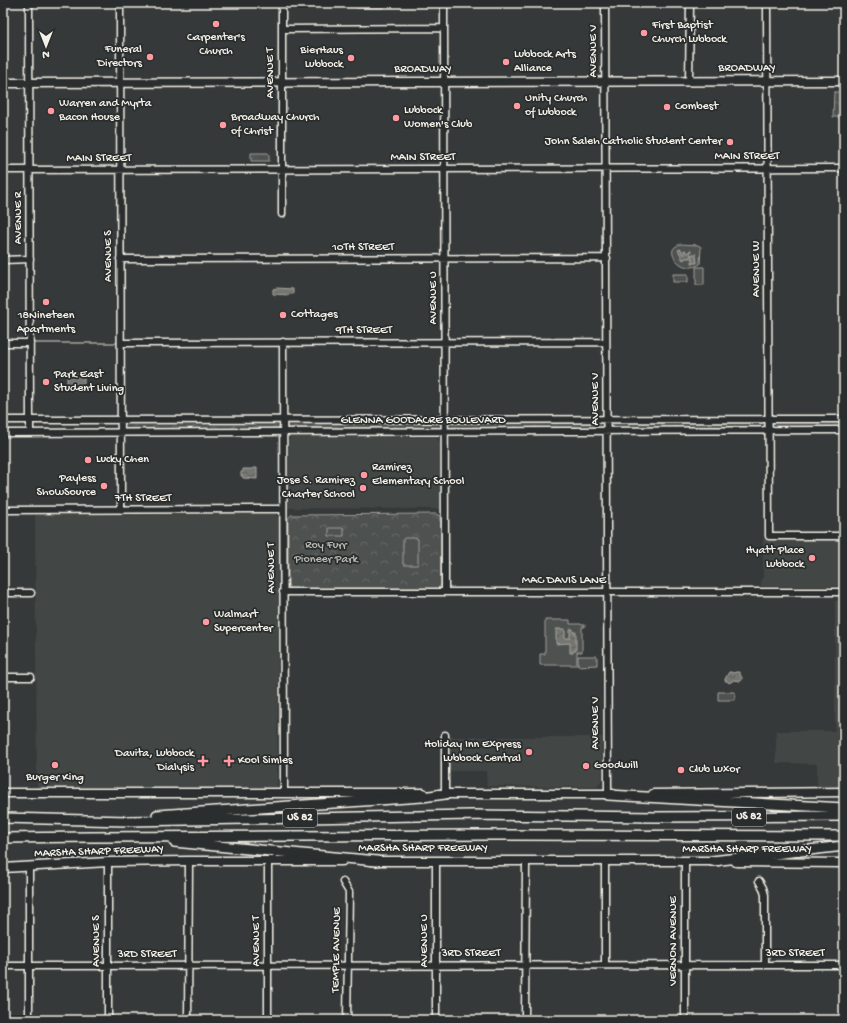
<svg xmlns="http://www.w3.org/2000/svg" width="847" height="1023" font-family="'Gochi Hand',sans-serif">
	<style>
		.built { fill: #434645 }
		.grass { fill: url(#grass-dots); stroke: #a1a19c }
		.forest { fill: url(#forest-crowns); stroke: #a1a19c }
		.garden { fill: #4e514f; stroke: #a1a19c }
		.water { fill: url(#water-waves); stroke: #a8a7a1 }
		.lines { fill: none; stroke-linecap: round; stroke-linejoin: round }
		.stream { stroke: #a8a7a1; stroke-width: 1.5 }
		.minor-casing { stroke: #f4f1e8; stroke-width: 9 }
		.major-casing { stroke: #f4f1e8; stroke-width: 11 }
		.highway-casing { stroke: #f4f1e8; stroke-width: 12 }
		.minor { stroke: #2a2d2e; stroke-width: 6 }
		.major { stroke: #2a2d2e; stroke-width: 8 }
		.highway { stroke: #2a2d2e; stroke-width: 9 }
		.poi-dot { fill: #ff9aa2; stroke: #2a2d2e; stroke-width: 1.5 }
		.labels { text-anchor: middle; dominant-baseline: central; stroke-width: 3.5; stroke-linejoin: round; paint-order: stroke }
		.shield { fill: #2a2d2e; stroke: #b7b6b0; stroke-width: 1 }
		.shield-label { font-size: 11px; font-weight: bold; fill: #f4f1e8 }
		.poi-label { font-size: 12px; fill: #f4f1e8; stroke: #2a2d2e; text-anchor: start }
		.street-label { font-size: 12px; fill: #f4f1e8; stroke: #2a2d2e }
		.park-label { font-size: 12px; fill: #bab9b2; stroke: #2a2d2e }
	</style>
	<defs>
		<pattern id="grass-dots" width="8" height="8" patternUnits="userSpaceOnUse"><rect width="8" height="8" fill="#4e514f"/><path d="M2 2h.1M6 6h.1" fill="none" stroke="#686a68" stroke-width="1.8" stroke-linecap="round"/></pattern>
		<pattern id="forest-crowns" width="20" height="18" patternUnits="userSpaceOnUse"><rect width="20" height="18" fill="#4e514f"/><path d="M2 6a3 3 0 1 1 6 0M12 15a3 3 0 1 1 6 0" fill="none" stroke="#686a68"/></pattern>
		<pattern id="water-waves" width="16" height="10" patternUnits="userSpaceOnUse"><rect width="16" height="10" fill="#757572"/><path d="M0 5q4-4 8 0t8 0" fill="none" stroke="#5f5e5c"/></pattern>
	</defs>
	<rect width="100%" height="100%" fill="#363939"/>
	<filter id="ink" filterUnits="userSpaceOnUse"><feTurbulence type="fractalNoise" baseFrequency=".025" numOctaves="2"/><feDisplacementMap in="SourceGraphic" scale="8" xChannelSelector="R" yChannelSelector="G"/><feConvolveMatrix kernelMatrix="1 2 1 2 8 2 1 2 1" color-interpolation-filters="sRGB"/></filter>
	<g filter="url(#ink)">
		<path class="built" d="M291,437H436L440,442V509L288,508V441Z
			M275,514L280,519L277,787L37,788L35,515Z
			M763,539H844V586H761V580H763Z
			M844,600V788H817V764L776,763V731H835V601Z
			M449,737H602V780L597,787L487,786L486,771H449Z"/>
		<path class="grass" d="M356,3H383V8H356Z"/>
		<path class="forest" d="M834,92H844V117H833Z
			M251,153H268L269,155V161H251Z
			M431,420L456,423L844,422V429L456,430L431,428L126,429L124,427L123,424L125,421Z
			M436,514L440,516V521L441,522V585L437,589H292L289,588L288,584V519L291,515Z"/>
		<path class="garden" d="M680,244L698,245L701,247L700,264C684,275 666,254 675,247C676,246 678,245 680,244Z
			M696,267H704V285H696Z
			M673,274H688V282H673Z
			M329,528H344V536H329Z
			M405,538H417L418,539V564L417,565H404L403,564V539Z
			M545,620H570V624H581L582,625H585V627H582V652H577V665H540V654H545Z
			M578,656H597V665L578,666Z
			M718,692H735V700H718Z"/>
		<path class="water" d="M681,249L683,254H685L684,252V250H685L687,253H688L689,251L691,250V251L690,253L691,256H692V254H697L696,255L697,263H692V258H685L684,260L682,259V257L678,250Z
			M277,288L293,289V294L288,295L273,294V289Z
			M69,374H83L84,378V383L83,385L84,388L75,390L67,388L69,385L67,384V378Z
			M253,468H257V479L243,478V476H241V472H243V469H253Z
			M556,629H565V638H570V629H573V632H576V651H573V653H570V643L556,644Z
			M729,672H731L733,673L736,672H739L742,678V680L740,681L734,680L731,682L729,683L727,681H725V679Z"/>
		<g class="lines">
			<path class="stream" d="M33,343H119"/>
			<defs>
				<path id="minor" d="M29,3L30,433
					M120,3L121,510
					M282,3V214
					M444,3L445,592
					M605,3L608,795
					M767,3L769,536H844
					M282,29L444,28
					M689,82L690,3
					M3,170L844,168
					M120,259L607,258
					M3,260L30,259
					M283,342L284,793
					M3,343H30
					M121,343L606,342
					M3,420L844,419
					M3,433L844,430
					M3,510L283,509
					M283,592H844
					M3,593H31
					M3,677H31
					M445,794V735
					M685,862V1020
					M759,881L763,888L765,895V965
					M343,882L349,892L347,1020
					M605,965V861
					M3,966L844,965
					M29,1020V867
					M108,1020V862
					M188,1020L189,861
					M268,1020V861
					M436,1020V862
					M525,1020L526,862"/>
				<path id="major" d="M3,83L844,81
					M3,793H423
					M439,794H613
					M653,794L844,792
					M372,861H718
					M736,862L844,863
					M3,868L108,862L189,861H342"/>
				<path id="highway" d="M608,795L844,808
					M157,815L422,797L445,794
					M3,818L128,821L473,815L655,817L844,816
					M3,838L91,837L484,835L844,836
					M174,842L377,861
					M712,861L844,846"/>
			</defs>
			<use href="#minor" class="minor-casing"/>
			<use href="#major" class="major-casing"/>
			<use href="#highway" class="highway-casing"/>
			<use href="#minor" class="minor"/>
			<use href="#major" class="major"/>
			<use href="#highway" class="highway"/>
		</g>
	</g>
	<g class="poi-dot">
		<circle cx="216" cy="24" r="4"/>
		<circle cx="644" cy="33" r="4"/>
		<circle cx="150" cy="57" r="4"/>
		<circle cx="351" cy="58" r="4"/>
		<circle cx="506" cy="62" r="4"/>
		<circle cx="517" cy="106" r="4"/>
		<circle cx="667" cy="107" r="4"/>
		<circle cx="51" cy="111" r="4"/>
		<circle cx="396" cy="118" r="4"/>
		<circle cx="223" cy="125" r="4"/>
		<circle cx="730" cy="142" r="4"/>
		<circle cx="46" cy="302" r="4"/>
		<circle cx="283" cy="315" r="4"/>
		<circle cx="46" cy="382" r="4"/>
		<circle cx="88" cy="460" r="4"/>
		<circle cx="364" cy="475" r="4"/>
		<circle cx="104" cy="486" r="4"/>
		<circle cx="363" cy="488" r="4"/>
		<circle cx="812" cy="558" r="4"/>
		<circle cx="206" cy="622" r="4"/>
		<circle cx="529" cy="752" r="4"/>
		<path d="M201 755h4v4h4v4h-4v4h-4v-4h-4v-4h4z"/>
		<path d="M227 755h4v4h4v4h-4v4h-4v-4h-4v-4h4z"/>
		<circle cx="55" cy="765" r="4"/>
		<circle cx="586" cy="766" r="4"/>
		<circle cx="681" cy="770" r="4"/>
	</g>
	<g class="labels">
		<g class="shield">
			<rect x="732" y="808" width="34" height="18" rx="3"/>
			<rect x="283" y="809" width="34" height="18" rx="3"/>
		</g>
		<g class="shield-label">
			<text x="749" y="817">US 82</text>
			<text x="300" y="818">US 82</text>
		</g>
		<g class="poi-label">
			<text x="652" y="26">First Baptist<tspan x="652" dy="14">Church Lubbock</tspan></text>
			<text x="216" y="38" text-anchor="middle">Carpenter's<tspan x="216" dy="14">Church</tspan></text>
			<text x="142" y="50" text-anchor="end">Funeral<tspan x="142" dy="14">Directors</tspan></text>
			<text x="343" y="51" text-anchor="end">BierHaus<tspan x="343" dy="14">Lubbock</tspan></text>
			<text x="514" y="55">Lubbock Arts<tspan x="514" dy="14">Alliance</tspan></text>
			<text x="525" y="99">Unity Church<tspan x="525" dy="14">of Lubbock</tspan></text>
			<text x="59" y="104">Warren and Myrta<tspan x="59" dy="14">Bacon House</tspan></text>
			<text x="675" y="107">Combest</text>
			<text x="404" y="111">Lubbock<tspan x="404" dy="14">Women's Club</tspan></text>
			<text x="231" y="118">Broadway Church<tspan x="231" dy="14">of Christ</tspan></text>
			<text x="722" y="142" text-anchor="end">John Saleh Catholic Student Center</text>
			<text x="291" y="315">Cottages</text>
			<text x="46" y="316" text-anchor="middle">18Nineteen<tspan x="46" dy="14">Apartments</tspan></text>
			<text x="54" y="375">Park East<tspan x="54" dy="14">Student Living</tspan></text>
			<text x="96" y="460">Lucky Chen</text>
			<text x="372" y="468">Ramirez<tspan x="372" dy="14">Elementary School</tspan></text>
			<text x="96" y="479" text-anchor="end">Payless<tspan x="96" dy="14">ShowSource</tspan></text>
			<text x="355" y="481" text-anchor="end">Jose S. Ramirez<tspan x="355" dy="14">Charter School</tspan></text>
			<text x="804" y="551" text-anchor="end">Hyatt Place<tspan x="804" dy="14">Lubbock</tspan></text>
			<text x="214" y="615">Walmart<tspan x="214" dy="14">Supercenter</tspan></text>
			<text x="521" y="745" text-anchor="end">Holiday Inn Express<tspan x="521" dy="14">Lubbock Central</tspan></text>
			<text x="194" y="754" text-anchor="end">Davita, Lubbock<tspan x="194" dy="14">Dialysis</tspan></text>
			<text x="238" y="761">Kool Simles</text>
			<text x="594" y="766">Goodwill</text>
			<text x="689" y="770">Club Luxor</text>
			<text x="55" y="778" text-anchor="middle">Burger King</text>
		</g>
		<g class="street-label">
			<text transform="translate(594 51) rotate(-90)">AVENUE V</text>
			<text x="747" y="69">BROADWAY</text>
			<text x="423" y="70">BROADWAY</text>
			<text transform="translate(271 73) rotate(-90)">AVENUE T</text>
			<text x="747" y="157">MAIN STREET</text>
			<text x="423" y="158">MAIN STREET</text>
			<text x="99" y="159">MAIN STREET</text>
			<text transform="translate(19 218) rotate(-90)">AVENUE R</text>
			<text x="363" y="248">10TH STREET</text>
			<text transform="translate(109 256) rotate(-90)">AVENUE S</text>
			<text transform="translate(757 269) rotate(-90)">AVENUE W</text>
			<text transform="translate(434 298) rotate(-90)">AVENUE U</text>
			<text x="364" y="331">9TH STREET</text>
			<text transform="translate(596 399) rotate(-90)">AVENUE V</text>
			<text x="423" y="421">GLENNA GOODACRE BOULEVARD</text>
			<text x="143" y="499">7TH STREET</text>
			<text transform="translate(272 568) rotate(-90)">AVENUE T</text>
			<text x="564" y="581">MAC DAVIS LANE</text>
			<text transform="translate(596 723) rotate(-90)">AVENUE V</text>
			<text x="423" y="849">MARSHA SHARP FREEWAY</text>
			<text x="747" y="850">MARSHA SHARP FREEWAY</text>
			<text transform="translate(99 852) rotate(-2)">MARSHA SHARP FREEWAY</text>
			<text transform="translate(97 941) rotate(-90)">AVENUE S</text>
			<text transform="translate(257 941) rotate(-90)">AVENUE T</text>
			<text transform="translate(425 941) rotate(-90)">AVENUE U</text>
			<text transform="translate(674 941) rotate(-90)">VERNON AVENUE</text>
			<text transform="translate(337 950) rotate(-89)">TEMPLE AVENUE</text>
			<text x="471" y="954">3RD STREET</text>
			<text x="795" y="954">3RD STREET</text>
			<text x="147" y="955">3RD STREET</text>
		</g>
		<g class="park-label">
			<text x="326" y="546">Roy Furr<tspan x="326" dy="14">Pioneer Park</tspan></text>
		</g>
	</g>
	<rect width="847" height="1023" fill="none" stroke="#2a2d2e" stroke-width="16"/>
	<rect x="8" y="8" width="831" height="1007" fill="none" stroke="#f4f1e8" stroke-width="1.5" filter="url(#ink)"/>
	<g transform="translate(46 46) rotate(180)" stroke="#2a2d2e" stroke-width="3" paint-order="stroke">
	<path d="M0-3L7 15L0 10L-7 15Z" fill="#f4f1e8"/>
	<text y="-6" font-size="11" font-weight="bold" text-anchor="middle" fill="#f4f1e8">N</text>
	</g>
</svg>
